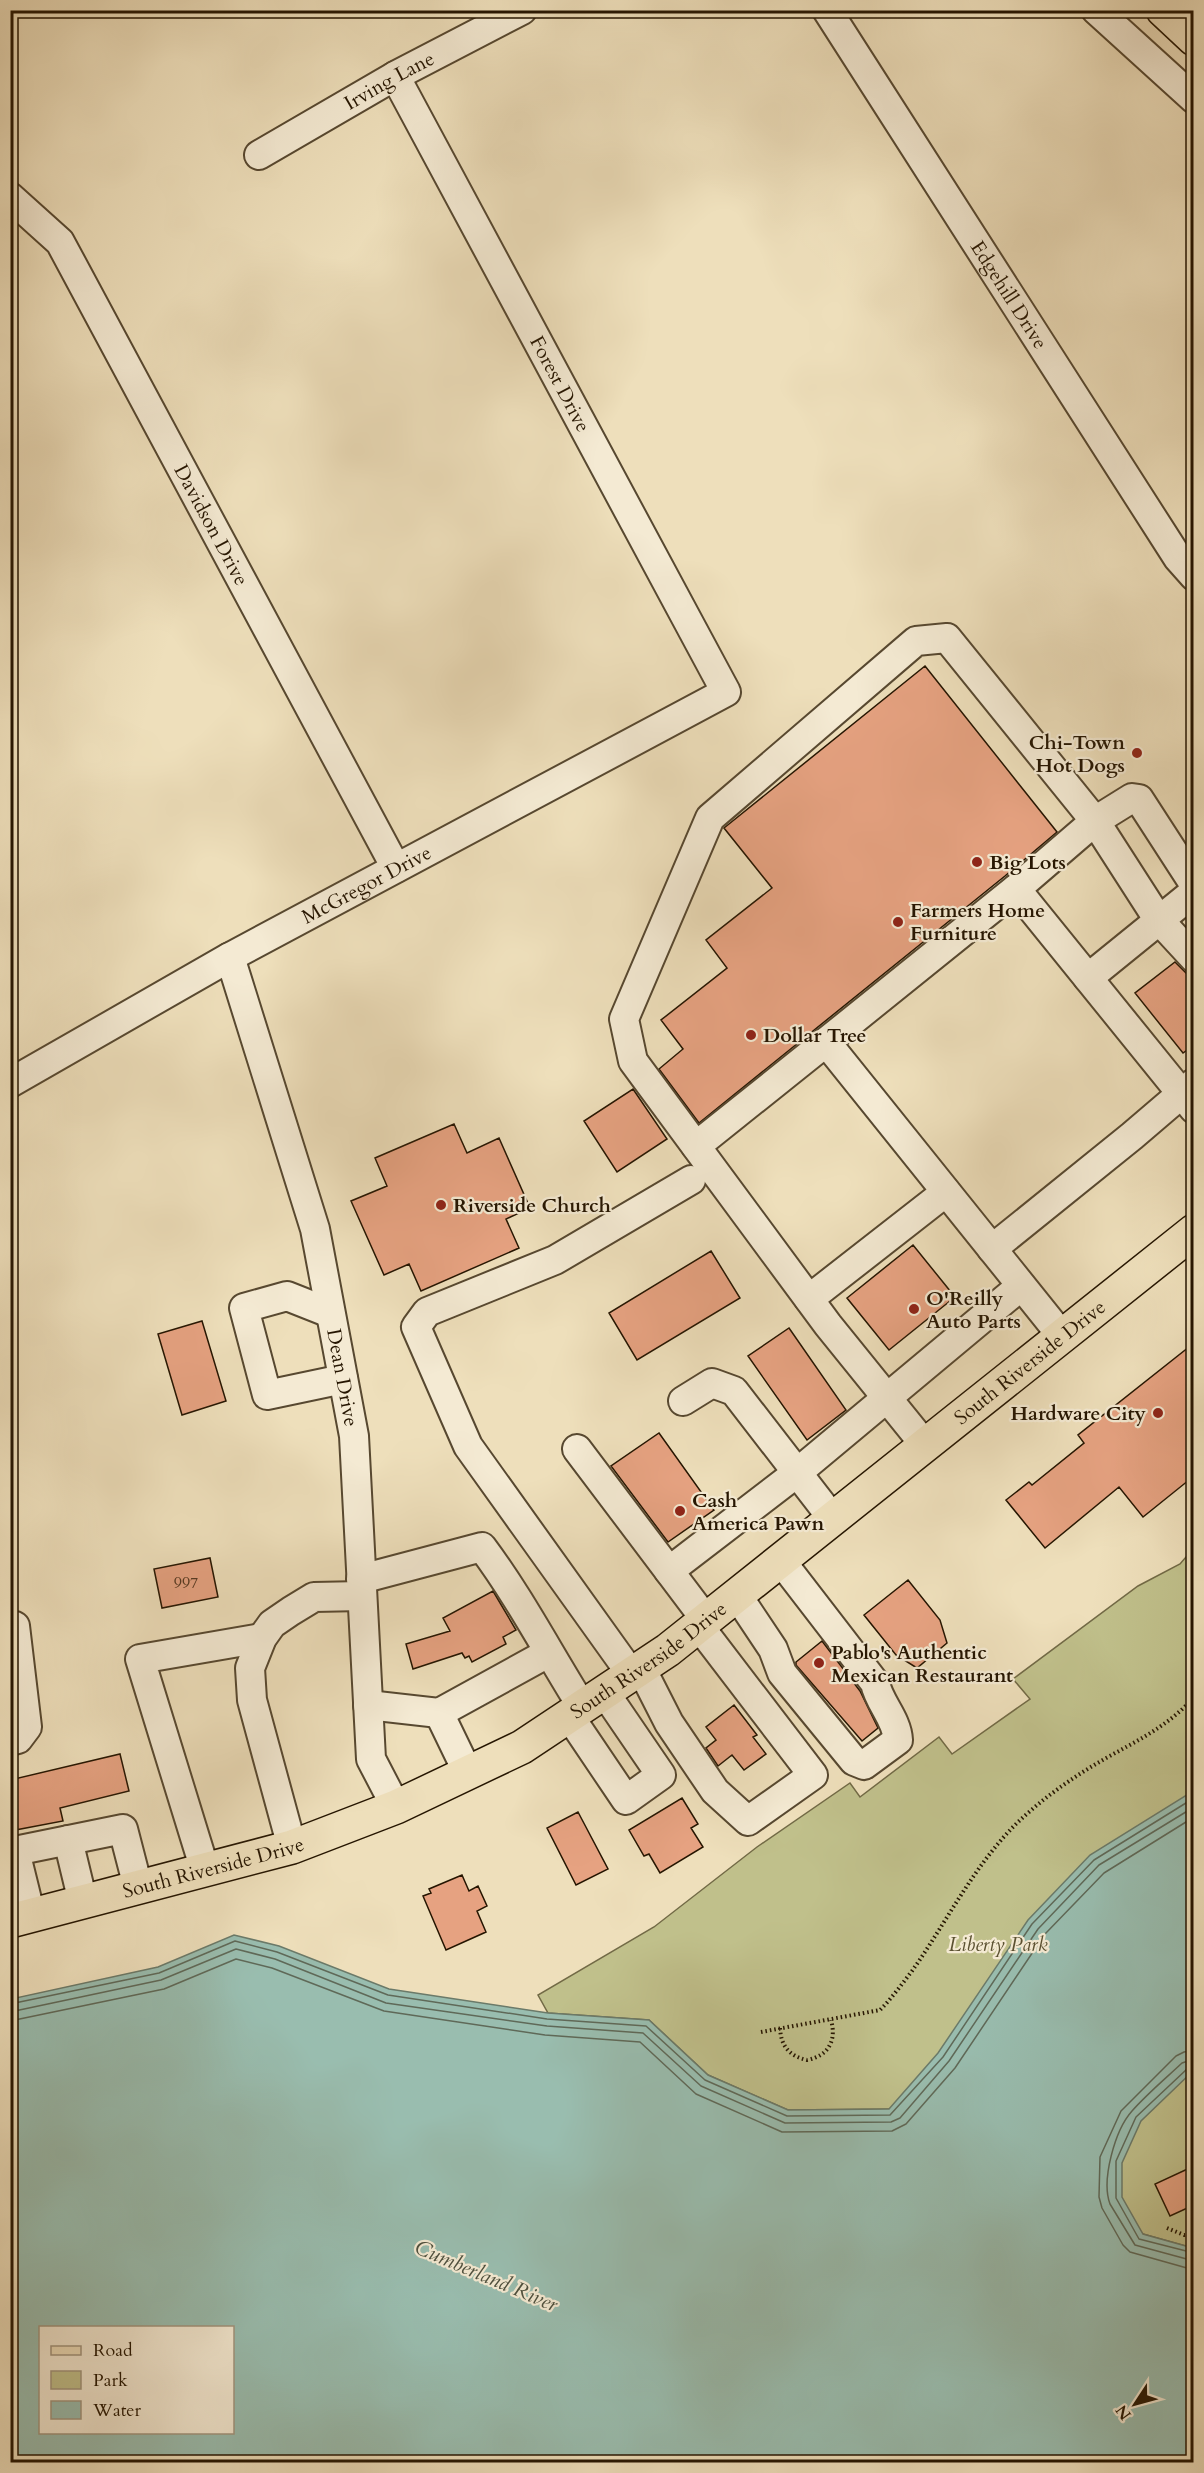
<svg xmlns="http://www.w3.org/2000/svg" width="1204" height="2473" font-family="Cardo,serif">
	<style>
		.green { fill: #c0c08b; stroke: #726a46; stroke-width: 1.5 }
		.water { fill: #99bdaf; stroke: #6b7a69; stroke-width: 1.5; fill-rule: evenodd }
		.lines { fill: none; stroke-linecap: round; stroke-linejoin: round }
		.shore { stroke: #5f6958; stroke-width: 1.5 }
		.building { fill: #e6a281; stroke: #251501; stroke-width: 1.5 }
		.minor-casing { stroke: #574830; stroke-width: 32 }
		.major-casing { stroke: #251501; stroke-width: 36 }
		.highway-casing { stroke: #251501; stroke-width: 36 }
		.path { stroke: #251501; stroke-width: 4; stroke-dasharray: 1.5 3; stroke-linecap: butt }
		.minor { stroke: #f4ead3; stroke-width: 28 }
		.major { stroke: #eedfbb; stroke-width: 33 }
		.highway { stroke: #eedfbb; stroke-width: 33 }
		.poi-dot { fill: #8f2418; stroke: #f4ead3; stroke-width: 2 }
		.labels { text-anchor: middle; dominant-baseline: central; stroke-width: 4.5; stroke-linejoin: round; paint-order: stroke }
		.number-label { font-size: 16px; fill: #553821 }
		.street-label { font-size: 20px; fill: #251501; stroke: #f4ead3 }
		.poi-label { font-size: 20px; font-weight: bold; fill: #251501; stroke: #f4ead3; text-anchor: start }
		.park-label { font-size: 20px; font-style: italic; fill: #5b5131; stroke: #f4ead3 }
		.water-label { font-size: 21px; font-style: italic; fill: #4e503e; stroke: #f4ead3 }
	</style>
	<rect width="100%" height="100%" fill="#eedfbb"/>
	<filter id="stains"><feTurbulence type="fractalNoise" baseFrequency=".00333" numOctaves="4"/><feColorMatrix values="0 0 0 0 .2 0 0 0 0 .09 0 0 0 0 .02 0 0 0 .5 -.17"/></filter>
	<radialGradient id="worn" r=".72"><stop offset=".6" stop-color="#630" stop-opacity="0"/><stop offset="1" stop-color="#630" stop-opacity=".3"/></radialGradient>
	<path class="green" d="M1193,1549V2248L1143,2234L889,2109L788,2110L708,2075L649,2020L548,2013L538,1995L654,1927L757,1847L850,1783L860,1797L939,1737L952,1754L1030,1699L1013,1679L1138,1586L1180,1564Z"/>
	<path class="water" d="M1193,1791V2071L1141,2121L1122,2163V2197L1143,2234L1193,2248V2462H11V1999L158,1967L234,1935L279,1946L389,1989L548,2013L649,2020L708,2075L788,2110L889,2109L938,2053L1028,1920L1090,1855ZM40,2328H232V2432H40Z"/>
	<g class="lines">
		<path class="shore" d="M10,2004L159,1973L235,1941L277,1952L388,1995L547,2019L646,2026L705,2080L787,2116L890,2115L943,2057L1032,1924L1094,1860L1194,1798
			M10,2012L161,1980L236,1949L275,1959L386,2003L547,2026L643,2033L701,2086L785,2123L891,2122L900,2118L949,2061L1038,1929L1099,1865L1194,1807
			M10,2021L164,1989L236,1959L272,1968L384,2011L545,2035L640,2042L696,2094L782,2132L892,2131L906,2124L955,2068L1045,1934L1104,1873L1194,1817
			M1194,2050L1184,2052L1176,2056L1121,2111L1100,2157L1099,2197L1102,2208L1123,2245L1130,2252L1194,2270
			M1194,2059L1182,2063C1165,2079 1147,2094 1132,2111C1115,2130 1101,2180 1110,2204L1135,2245L1194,2261
			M1194,2067L1187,2069L1136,2117L1116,2161V2198L1139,2239L1194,2253"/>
	</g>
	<path class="building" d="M925,666L1057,832L1005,876L699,1123L659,1069L683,1049L661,1020L727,968L706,940L772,888L724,828Z
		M1175,962L1194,981V1045L1183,1053L1135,993Z
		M633,1089L667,1139L617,1172L584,1121Z
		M454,1124L467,1153L499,1138L530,1208L506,1219L519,1248L421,1291L409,1264L384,1275L351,1201L387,1186L375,1158Z
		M913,1245L955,1297L889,1350L847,1298Z
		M711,1251L740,1298L637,1360L609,1313Z
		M202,1321L226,1401L182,1415L158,1334Z
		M789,1328L846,1410L807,1440L748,1356Z
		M1194,1343V1476L1143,1517L1119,1487L1045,1548L1006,1500L1029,1482L1032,1485L1084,1443L1078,1435Z
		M659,1433L714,1510L668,1542L611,1466Z
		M210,1558L218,1597L162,1608L154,1569Z
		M908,1580L940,1620L947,1643L917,1668L896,1655L864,1615Z
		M493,1591L516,1630L503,1637L506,1644L472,1662L469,1656L465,1658L462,1653L413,1669L406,1644L450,1631L443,1618Z
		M822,1641L860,1691L878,1728L862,1741L796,1665V1662Z
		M734,1705L757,1735L753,1737L766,1754L744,1770L732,1755L718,1766L706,1748L716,1740L706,1727Z
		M120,1754L129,1791L60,1808L63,1821L10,1831V1780Z
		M682,1798L698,1824L691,1828L703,1847L660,1873L649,1854L644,1856L629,1830Z
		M578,1812L608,1869L576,1885L547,1828Z
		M462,1875L469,1891L478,1886L487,1906L477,1911L486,1932L446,1950L423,1896L431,1893L429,1889Z
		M1194,2166V2205L1170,2216L1155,2184Z"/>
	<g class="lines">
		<defs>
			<g id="minor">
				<path id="s1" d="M827,10L1178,558L1194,576"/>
				<path d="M1096,10L1194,99"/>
				<path id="s2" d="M259,155L395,76L522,10"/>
				<path id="s3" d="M10,197L60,242L396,868"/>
				<path d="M1016,889L1095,821L1158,919L1194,958"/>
				<path id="s4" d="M230,957L315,1229L354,1436L371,1759L396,1807"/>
				<path d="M1088,978L1194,892"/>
				<path id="s5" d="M10,1083L230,957L726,692L395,76"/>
				<path d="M696,1146L826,1042"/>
				<path d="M992,1249L1132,1136L1194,1083"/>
				<path d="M809,1299L946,1192"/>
				<path d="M330,1313L287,1296L244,1308L267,1395L343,1379"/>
				<path d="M1062,1336L826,1042L1016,889L1194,1109"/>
				<path d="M683,1401L712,1383L734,1391L833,1519"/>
				<path d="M925,1445L828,1325L633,1061L624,1019L710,818L916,641L947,638L1095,821L1132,798L1139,799L1194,884"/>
				<path d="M577,1449L706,1620"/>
				<path d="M669,1571L798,1472L1021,1286"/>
				<path d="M361,1579L482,1547C520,1598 549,1654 583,1708"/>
				<path d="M737,1595L773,1649L782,1673L854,1761L864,1765L898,1740C897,1719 879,1703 875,1683L781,1561"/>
				<path d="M641,1668L669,1723L715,1791L748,1821L813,1775L699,1626"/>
				<path d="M632,1675L468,1446L416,1327L427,1312L555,1260L691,1180"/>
				<path d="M368,1705L439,1713L548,1653"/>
				<path d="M439,1713L468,1773"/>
				<path d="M570,1717L626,1800L661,1775L605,1693"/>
				<path d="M10,1741L18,1739L27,1727L15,1626"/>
				<path d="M68,1840L83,1902"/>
				<path d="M292,1847L252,1700L250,1668L262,1638L272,1624L291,1611L314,1597L362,1596"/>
				<path d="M15,1851L31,1916"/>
				<path d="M10,1852L123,1829L138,1887"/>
				<path d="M205,1870L140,1659L262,1638"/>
			</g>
			<path id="major" d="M1163,10L1194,39"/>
			<g id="highway">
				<path id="s6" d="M10,1921L292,1847L396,1807L522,1747L668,1650L1194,1231"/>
			</g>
		</defs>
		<use href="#minor" class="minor-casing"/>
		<use href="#major" class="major-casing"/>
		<use href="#highway" class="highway-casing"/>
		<path class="path" d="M780,2028C781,2046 789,2056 807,2060C828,2056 837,2041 831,2020
			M761,2032L880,2010C892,1998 902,1984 912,1971C946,1923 972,1869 1014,1826C1039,1801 1070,1779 1101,1761C1134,1742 1168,1727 1194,1697
			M1167,2228L1184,2235L1194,2234"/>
		<use href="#minor" class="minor"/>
		<use href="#major" class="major"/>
		<use href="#highway" class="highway"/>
	</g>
	<g class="poi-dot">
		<circle cx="1137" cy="753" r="6"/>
		<circle cx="977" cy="862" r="6"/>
		<circle cx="898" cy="922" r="6"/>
		<circle cx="751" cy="1035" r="6"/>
		<circle cx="441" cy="1205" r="6"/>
		<circle cx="914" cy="1309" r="6"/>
		<circle cx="1158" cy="1413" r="6"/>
		<circle cx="680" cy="1511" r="6"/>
		<circle cx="819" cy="1663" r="6"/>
	</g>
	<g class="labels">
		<g class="number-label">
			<text x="186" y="1583">997</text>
		</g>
		<g class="street-label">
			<text stroke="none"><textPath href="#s2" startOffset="150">Irving Lane</textPath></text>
			<text stroke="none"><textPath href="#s1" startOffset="338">Edgehill Drive</textPath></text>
			<text transform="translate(560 384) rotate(62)">Forest Drive</text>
			<text stroke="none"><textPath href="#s3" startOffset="388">Davidson Drive</textPath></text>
			<text stroke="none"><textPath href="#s5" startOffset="408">McGregor Drive</textPath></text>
			<text stroke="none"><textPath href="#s6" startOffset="1180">South Riverside Drive</textPath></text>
			<text stroke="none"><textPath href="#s4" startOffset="436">Dean Drive</textPath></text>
			<text stroke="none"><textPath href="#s6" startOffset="696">South Riverside Drive</textPath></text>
			<text stroke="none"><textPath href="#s6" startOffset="210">South Riverside Drive</textPath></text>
		</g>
		<g class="poi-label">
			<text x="1125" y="742" text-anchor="end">Chi-Town<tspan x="1125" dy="23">Hot Dogs</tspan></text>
			<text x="989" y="862">Big Lots</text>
			<text x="910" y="910">Farmers Home<tspan x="910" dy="23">Furniture</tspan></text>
			<text x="763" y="1035">Dollar Tree</text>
			<text x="453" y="1205">Riverside Church</text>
			<text x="926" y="1298">O'Reilly<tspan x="926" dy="23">Auto Parts</tspan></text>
			<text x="1146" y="1413" text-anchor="end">Hardware City</text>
			<text x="692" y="1500">Cash<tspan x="692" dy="23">America Pawn</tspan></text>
			<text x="831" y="1652">Pablo's Authentic<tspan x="831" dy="23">Mexican Restaurant</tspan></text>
		</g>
		<g class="park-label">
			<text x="998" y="1944">Liberty Park</text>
		</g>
		<g class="water-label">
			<text transform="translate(486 2276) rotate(23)">Cumberland River</text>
		</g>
	</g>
	<rect width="1204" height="2473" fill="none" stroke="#eedfbb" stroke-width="36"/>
	<rect x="12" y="12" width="1180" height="2449" fill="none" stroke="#251501" stroke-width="3"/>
	<rect x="18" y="18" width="1168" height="2437" fill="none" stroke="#251501" stroke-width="1.5"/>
	<rect x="39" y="2326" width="195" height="108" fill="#f4ead3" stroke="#a1957f" stroke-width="1.5"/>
	<rect x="51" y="2346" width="30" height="9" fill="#eedfbb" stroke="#a1957f" stroke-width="1.5"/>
	<text x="93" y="2356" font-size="18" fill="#251501">Road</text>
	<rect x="51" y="2371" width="30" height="18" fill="#c0c08b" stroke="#a1957f" stroke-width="1.5"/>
	<text x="93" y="2386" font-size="18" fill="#251501">Park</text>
	<rect x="51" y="2401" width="30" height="18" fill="#99bdaf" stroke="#a1957f" stroke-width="1.5"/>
	<text x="93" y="2416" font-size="18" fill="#251501">Water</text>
	<g transform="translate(1135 2404) rotate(234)" stroke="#f4ead3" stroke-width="4.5" paint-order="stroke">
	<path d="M0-4.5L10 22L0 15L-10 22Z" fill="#251501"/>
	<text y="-9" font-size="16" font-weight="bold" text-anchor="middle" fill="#251501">N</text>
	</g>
	<rect width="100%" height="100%" filter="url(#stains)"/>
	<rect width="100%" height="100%" fill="url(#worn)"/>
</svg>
